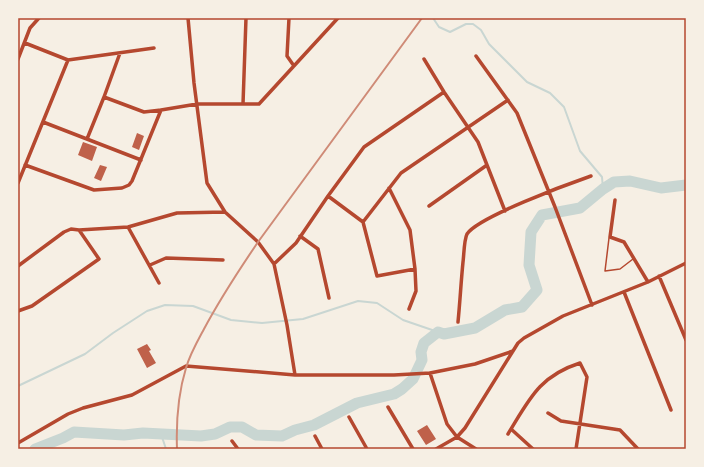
<svg xmlns="http://www.w3.org/2000/svg" width="704" height="467" font-family="Jost,sans-serif">
	<style>
		.lines { fill: none; stroke-linecap: round; stroke-linejoin: round }
		.stream { stroke: #c9d6d2; stroke-width: 2 }
		.river { stroke: #c9d6d2; stroke-width: 11 }
		.building { fill: #bf614a }
		.service { stroke: #b5482f; stroke-width: 1.5 }
		.minor { stroke: #b5482f; stroke-width: 3.5 }
		.rail { stroke: #cf8b77; stroke-width: 2 }
		.neatline { fill: none; stroke: #b5482f; stroke-width: 1.5 }
	</style>
	<rect width="100%" height="100%" fill="#f6efe4"/>
	<g class="lines">
		<path class="stream" d="M433,18L439,27L450,32L466,24H473L481,30L489,44L527,82L550,93L564,107L580,151L602,177L603,189
			M18,386L85,354L113,333L147,311L165,305L193,306L231,320L262,323L303,319L358,301L377,303L403,320L438,332
			M161,434L166,449"/>
		<path class="river" d="M35,449L63,438L74,432L124,435L143,433L201,436L215,434L230,427H242L256,435L282,436L295,430L314,425L357,403L394,394L402,389L413,379L422,360L421,352L424,343L438,332L444,334L475,328L505,310L522,307L537,290L529,265L531,232L542,215L580,208L603,189L614,182L630,181L661,188L686,185"/>
	</g>
	<path class="building" d="M137,133L144,136L139,150L132,147Z
		M83,142L97,147L92,161L78,155Z
		M100,165L107,167L101,181L94,178Z
		M147,344L151,350L149,351L156,363L147,368L137,349Z
		M427,425L436,439L426,445L417,431Z"/>
	<g class="lines">
		<path class="service" d="M609,238L605,271L620,269L633,259"/>
		<path class="minor" d="M188,18L194,83L207,183L225,212L258,242L274,264L287,325L295,375
			M289,18L287,56L294,66
			M476,56L517,113L555,207L592,305
			M18,59L30,28L39,18
			M424,59L444,92L478,142L505,211
			M68,60L154,48
			M104,97L120,53
			M243,104L246,18
			M43,122L141,160
			M87,139L104,97L144,112L161,110
			M25,165L94,190L122,188L129,185L132,181L161,110L197,104H259L338,18
			M18,183L68,60L25,43
			M389,188L410,230L415,269L416,291L409,309
			M328,196L363,222L377,276L415,269
			M615,200L610,237L624,242L648,282
			M429,206L487,165
			M363,222L401,173L508,100
			M128,227L159,283
			M300,236L318,249L329,298
			M274,264L296,243L328,196L364,147L444,92
			M150,265L166,258L223,260
			M18,266L64,232L71,229L79,230L128,227L177,213L225,212
			M659,276L686,340
			M624,292L671,410
			M18,311L32,306L99,259L79,230
			M458,322C460,302 461,282 463,262C464,255 464,240 467,234C478,217 568,184 591,176
			M430,373L447,424L457,437L476,449
			M388,407L413,449
			M548,413L561,421L620,430L638,449
			M349,417L367,449
			M511,429L533,449
			M508,434C529,400 539,376 580,363L587,377L576,449
			M315,436L322,449
			M232,441L238,449
			M18,443L68,414L83,408L132,395L186,366L295,375H394L430,373L475,364L513,351
			M436,449L457,437L465,428L513,351L518,343L524,338L563,316L648,282L686,263"/>
		<path class="rail" d="M177,449C176,421 178,394 186,368C190,354 197,342 204,329C220,299 239,270 258,242L422,18"/>
	</g>
	<rect width="704" height="467" fill="none" stroke="#f6efe4" stroke-width="38"/>
	<rect x="19" y="19" width="666" height="429" class="neatline"/>
</svg>
